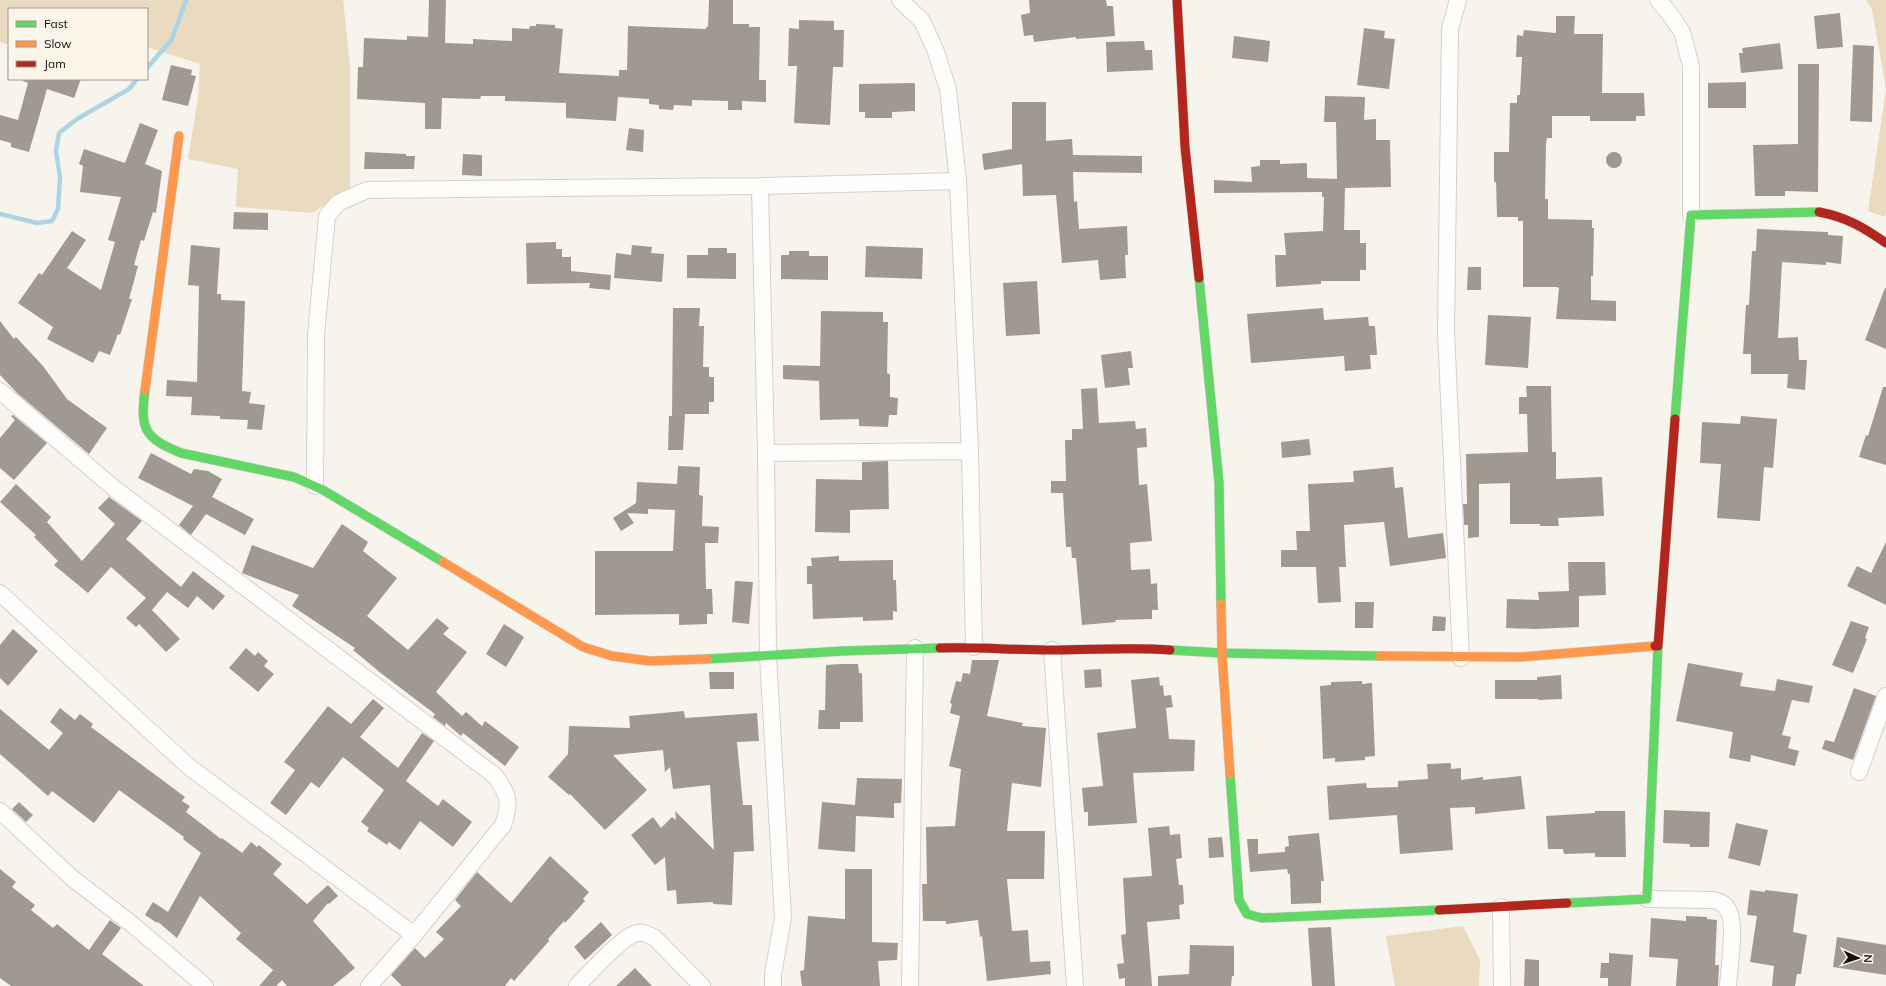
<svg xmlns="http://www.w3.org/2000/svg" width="1886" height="986" font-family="Mulish,sans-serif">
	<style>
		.green { fill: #eadabf }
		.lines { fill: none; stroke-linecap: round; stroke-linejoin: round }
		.stream { stroke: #add4e2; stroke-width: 4.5 }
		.building { fill: #a29892 }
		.street-casing { stroke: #d3d0cc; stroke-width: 18 }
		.fast-casing { stroke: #d3d0cc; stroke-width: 10 }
		.slow-casing { stroke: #d3d0cc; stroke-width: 10 }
		.jam-casing { stroke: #d3d0cc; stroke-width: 10 }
		.street { stroke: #fefdfc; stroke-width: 16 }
		.fast { stroke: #63d668; stroke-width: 9 }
		.slow { stroke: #ff974d; stroke-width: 9 }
		.jam { stroke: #b3261e; stroke-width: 9 }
	</style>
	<rect width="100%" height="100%" fill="#f7f3ed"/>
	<path class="green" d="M0,0H343L350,65V189L312,213L236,207L238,169L188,159L198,98L200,64L147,47V9H9V45L0,42Z
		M1866,0H1886V211L1885,217L1868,211L1886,89L1872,9Z
		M1463,926L1480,960L1479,986H1395L1386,936Z"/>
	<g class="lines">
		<path class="stream" d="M147,68L172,39L186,0
			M0,214L37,223L52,221L58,209L60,177L56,151L59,133L77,119L129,89L137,79"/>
	</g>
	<path class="building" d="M429,0H446L445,43L473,44V39L512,41V28L529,29L530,26H536V24L555,25V28L563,29L559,73L619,76V70H627L628,26L706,29V27H708L709,0H733V24H749V27H760L759,80H766V102L742,101V110H728V101L692,100V106L674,105L673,110L659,109V105L649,104V99L618,97L616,121L566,118V103L505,101V96H481L480,99L442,98L441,129H425V103L357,99L358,67H363L364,38L407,40V36L428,37Z
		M1029,0H1106L1107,6H1113L1115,36L1076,39V37L1034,42L1033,35L1024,36L1021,15L1030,13Z
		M1840,13L1843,47L1817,49L1814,16Z
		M1556,16H1575L1574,34H1603L1602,93H1644L1645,116H1636V121H1590V116H1552V138H1547L1546,143L1545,199H1548V219L1592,220V228H1594L1593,276H1591V300L1616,301V321L1556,319L1559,288L1557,287H1523V221H1518V217H1497L1496,182H1494V152H1509L1510,103H1517V95H1520L1522,57H1516L1517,35L1523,36L1524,30L1556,33Z
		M799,20L834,21V30H844L843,67H833L830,125L794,123L797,66H788L789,28L799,29Z
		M1364,28L1385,31L1384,38L1395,39L1389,89L1357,85Z
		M1234,36L1270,41L1268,62L1232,58Z
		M1144,41L1145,50H1152L1153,70L1107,72L1106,42Z
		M1780,43L1783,69L1741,73L1739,53H1743L1742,48Z
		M1853,45L1874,46L1872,122L1850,121Z
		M1798,64H1819L1818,192L1785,191V196H1755L1753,145L1798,144Z
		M171,65L192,70L191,75L196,76L188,106L162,100Z
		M23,79H81L74,98L47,89L29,152L11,147V143L0,140V115L18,120L28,83L23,81Z
		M1746,82V108H1708V83Z
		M915,83V111L892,112V118H865V112H859V84Z
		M1325,96L1365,97L1364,120L1376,119V140H1390L1391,187L1345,188L1344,230H1360V243H1366V270H1360V281H1321V284L1276,287L1275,255H1286L1284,233L1323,231L1324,197H1322V192L1214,193V180L1252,182L1251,167L1260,166V160H1280V164L1307,163V178L1337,179L1336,122H1324Z
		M1012,102H1046V141L1072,139L1073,155L1142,156V173L1073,172L1074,202L1077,201L1079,229L1127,226L1128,255H1125L1126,278L1100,280L1098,260L1062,263L1056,195L1023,196L1022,164L984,170L982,154L1012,149Z
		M140,123L158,130L145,164L162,171L156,213L153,212L144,241L141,240L134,265L138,266L129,299H132L120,335L118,334L110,355L99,351L93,363L47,339L53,327L18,303L39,273L42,275L72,231L86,240L67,268L101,290L115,242L108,240L121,197L80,192L83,166L79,164L84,149L125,163Z
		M629,128L644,130L643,152L626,150Z
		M1606 160a8 8 0 1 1 16 0a8 8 0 1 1-16 0Z
		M365,152L406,154V156H415L414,169H364Z
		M463,154L482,155V176L462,175Z
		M234,212L268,213V230L233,229Z
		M1757,229L1828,232V235L1843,236L1841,264L1826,262V265L1782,262L1778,338L1798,337L1799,360H1807L1805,390L1787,388L1788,374H1751V354H1743L1746,305H1749L1752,251H1756Z
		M556,242V249H562V257H571V271L611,275L610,290L589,288L590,283L527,284L526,243Z
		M191,245L220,248L217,294H221V300L245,301L242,391L251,392L249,403L265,405L262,430L247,429L248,420L220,419V416L191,415L192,397L166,396L167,380L197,382L199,286L188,285Z
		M632,245L652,247L651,253L664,254L662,282L614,278L616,253L631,255Z
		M866,246L923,248L922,279L865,277Z
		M708,248H727V253H736V279L687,278V255H708Z
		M789,251H809V256H828V280L781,279V255H789Z
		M1468,267H1481V290H1467Z
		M1037,281L1040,334L1006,336L1003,283Z
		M1885,288H1886V349L1865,340Z
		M673,308H700L699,326H704L703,367H709V377H714V402H709V414H685L683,450H668L669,416H672Z
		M1323,308L1324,320L1368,317L1369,326H1375L1377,355H1370L1371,369L1345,371L1344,356L1251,363L1247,314Z
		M821,311L883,312V322H888L887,373L890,374V397L898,398L897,415H889L888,427L859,426V419L820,420L819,381L783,379V365L820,366Z
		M1488,315L1531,317L1528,368L1485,365Z
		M0,321L14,339L16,337L43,366L67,399L107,428L89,454L17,393L0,375Z
		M1131,351L1133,368H1128L1130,385L1105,388L1101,355Z
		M1526,386H1551L1552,452H1556V479L1602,477L1604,516L1558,518L1559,526H1540V524H1510V483L1479,484V537L1468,538V525H1464L1463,504H1467L1466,454L1528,452L1527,414H1519V397H1527Z
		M1883,387H1886V465L1859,457L1866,435L1868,436Z
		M1097,388L1099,423L1135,421L1136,429L1146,428L1147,447L1137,448L1139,485L1147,484L1152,541L1130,543L1131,570L1150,569L1151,584L1157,583L1158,610H1152V619L1115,620L1116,622L1082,625L1076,558H1072L1071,547H1066L1063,493H1051V481H1066L1065,440H1072V429H1083L1081,389Z
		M13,415L47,443L14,480L0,468V438L15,420L11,416Z
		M1741,416L1777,419L1773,468L1764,467L1760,521L1717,518L1721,464L1700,463L1702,422L1740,424Z
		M1309,439L1311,455L1282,458L1281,442Z
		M151,453L191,474L194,469L208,471L222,479L212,497L254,519L245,535L206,514L191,535L179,525L193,506L138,478Z
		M888,461L889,509L850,510V533L815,532L816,479L862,480V462Z
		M678,466L700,467L699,495L703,496L702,526L719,527L718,543H705L706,589H712L713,614H707V624L679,625V614L595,615V551H673L675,510L648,509V514L627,513L634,523L621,531L613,518L636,503L637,482L677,484Z
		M1393,467L1395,488L1403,487L1408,538L1443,533L1446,558L1390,566L1384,522L1344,525L1346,567H1339L1341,602L1318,603L1316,567H1281V550H1297L1296,531H1310L1308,484L1354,482L1353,471Z
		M16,484L51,517L47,522L82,561L115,524L98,508L109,497L142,521L126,539L153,563L181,587L193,571L225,596L213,610L197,596L188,608L167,592L152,610L180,639L166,652L139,624L136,627L126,618L146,598L111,567L88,593L54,565L58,561L34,537L36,535L0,502Z
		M342,524L368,542L363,551L397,578L367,616L408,650L437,618L449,628L443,634L467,652L436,692L462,716L466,712L482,726L485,721L519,747L505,766L463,733L461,736L446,723L445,726L433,717L435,714L382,674L353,650L355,648L292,606L299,595L242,573L252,545L313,568Z
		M1886,542V605L1847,586L1857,566L1871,573Z
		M839,556V561L893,560V580H896L897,612L893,611V620L863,621V617L813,619L812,584H807V566H812L811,558Z
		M1568,562H1605L1606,595L1579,596V627L1535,629L1506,628L1507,599L1539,600L1538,592L1569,591Z
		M735,581L753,582L749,624L732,622Z
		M1355,602H1374L1373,628H1355Z
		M1433,616L1446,617L1445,631H1432Z
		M1851,621L1869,627L1865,638L1867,639L1853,673L1832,665Z
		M504,624L524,637L506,667L486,654Z
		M13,629L38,651L8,686L0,678V645Z
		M246,648L255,656L258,652L268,661L264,666L274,674L258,692L229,668Z
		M972,660H999L987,716L1023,723L1022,726L1046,728L1041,787L1012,783L1007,831H1045L1044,879H1007L1012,931L1028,930L1030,962L1050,961L1051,974L987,981L982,936L980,937L978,920L946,924V921H923L922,884H927L926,827L955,826L961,769L949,766L960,716L950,713L952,704L950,703L956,681L961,682L963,673L970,674Z
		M1688,663L1743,673L1740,686L1775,691L1777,679L1813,686L1809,703L1792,700L1782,735L1791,737L1788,748L1799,751L1795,766L1751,755L1750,762L1729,758L1733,732L1676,721Z
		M842,664H858L859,673H862L863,722H840V729H818L819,710H825L826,665Z
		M1101,669L1102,687L1085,688L1084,670Z
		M709,672H734V689H710Z
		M1561,675L1562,699L1539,700L1538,699H1495V680H1537V677Z
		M1159,677L1160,686L1163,685L1164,696L1171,695L1173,707L1166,708L1169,739L1195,740L1194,771L1133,773L1137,823L1088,826V812H1084L1082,788L1103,786L1097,733L1136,728L1131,680Z
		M1362,681V684L1372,683L1375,756L1365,757V760L1335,762V758L1323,759L1320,686L1331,685V682Z
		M1854,688L1876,696L1853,760L1822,749L1825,740L1834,742Z
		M373,699L384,708L360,737L398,768L422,733L434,741L406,781L438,806L443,799L472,822L453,847L420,821L400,850L389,842L387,845L367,831L369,828L361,822L384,790L343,757L319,788L311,782L286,815L270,803L295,770L284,762L328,706L351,724Z
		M60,708L75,720L80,714L93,724L91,727L185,797L182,801L190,806L186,812L221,839L222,838L242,853L251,842L257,847L259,845L282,864L273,874L307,904L328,885L338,896L329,904L328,903L313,921L355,968L333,986H287L282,980L276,986H259L273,970L236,939L241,933L200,896L177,938L158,922L157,923L145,915L153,902L168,912L201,853L183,839L184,837L119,790L94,823L52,791L48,796L0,754V709L49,750L63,733L50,722Z
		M684,711L685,718L757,713L759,741L737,742L743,805H752L754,851L734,852L732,905L713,904V902L677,904L676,890L667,891L665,857L655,865L631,835L653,817L661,828L672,817L676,820L675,811L714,850L710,785L673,789L670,767L665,772L663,750L613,755L647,790L605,830L570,794L569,795L548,777L568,754L569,726L630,728L629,716Z
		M1451,763V769L1461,768V780L1483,777V780L1521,776L1525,809L1475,814V807L1450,808L1453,850L1400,854L1397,815L1329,820L1327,786L1366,783L1367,788L1398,787V781L1428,779L1427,764Z
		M857,778L902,779L901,803H894V818L856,816L855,852L818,849L822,802L855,805Z
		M19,802L33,815L26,822L12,809Z
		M1664,810L1710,812L1709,847H1690V844L1663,843Z
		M1595,811H1625L1626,857H1595V853L1564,854L1563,849H1548L1546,816L1595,813Z
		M1736,823L1768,830L1760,866L1728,858Z
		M1169,826L1170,835L1180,834L1182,858L1176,859L1179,885H1183L1184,904L1179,905L1180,919L1147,922L1152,986H1125V978L1119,979L1117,964L1124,963L1121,935L1126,934L1123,878L1152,876L1148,828Z
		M1319,833L1324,881H1321V903L1291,904L1290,874H1288L1287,869L1250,872L1247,839H1258V854L1285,852V847L1289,846L1288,836Z
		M1222,837L1224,857L1209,858L1208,838Z
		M550,856L589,892L583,899L585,901L565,923L564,921L548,939L549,941L514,981L511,978L505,986H402L391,975L415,948L425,958L444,939L436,932L461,906L455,900L477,872L511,903Z
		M0,869L16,882L12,887L35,905L31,910L53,928L57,924L86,948L89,950L110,920L121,928L102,954L144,986H11L0,978Z
		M845,869H872V942L898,943L897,960L878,961L880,986H802L800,971L804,970L808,916L845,919Z
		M1750,890L1765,892V890L1798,894L1793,932L1807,935L1801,974H1797L1795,986H1772L1774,966L1750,962L1757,916L1747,915Z
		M1686,916L1707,917V919L1717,920L1715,965H1719L1718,986H1676L1678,959L1649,957L1651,918L1686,921Z
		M601,922L612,935L585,960L574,947Z
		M1331,927L1335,986H1312L1308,928Z
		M1837,937L1886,945V975L1833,967Z
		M1190,945L1234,946V976H1232L1231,986H1158V976L1189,974Z
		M1609,953L1633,955L1631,986H1608V978H1600L1601,963H1609Z
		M1525,959L1539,960V986H1524Z
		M635,968L652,986H616Z"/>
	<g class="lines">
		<defs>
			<path id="street" d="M900,0L922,21L935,49L948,89L958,181L970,451L974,647
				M1458,0L1450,29L1446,332L1461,658
				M1658,0L1669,13L1682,32L1691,66V215
				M0,391L115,489L494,775C509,794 511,802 503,825L414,935L369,986
				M766,453L760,186L958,181
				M315,486L316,335L327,216L338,203L367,190L760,186
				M0,593L188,766L414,935
				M1052,650L1075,986
				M1859,772L1886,696
				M0,811L72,878L133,925L205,986
				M1647,899L1712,900C1720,901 1726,904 1729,912C1736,925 1729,970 1728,986
				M1501,907L1502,986
				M577,986C588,975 624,934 638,933C644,932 649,935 655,938L702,986
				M773,986V974L783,918L768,656L766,453L970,451
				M910,986L915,648"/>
			<path id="fast" d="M1199,278L1219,483L1221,604
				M145,390C140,429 144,438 181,453L294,477L323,490L443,562
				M1675,419L1691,215L1819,212
				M1170,650L1222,653L1380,656
				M707,659L843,651L940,648
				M1230,774L1239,900L1247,914L1262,918L1439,910
				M1567,903L1647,899L1658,646"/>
			<path id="slow" d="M145,390L179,136
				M443,562L583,647L612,656L650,661L707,659
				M1221,604L1222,653L1230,774
				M1380,656L1520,657L1655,646"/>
			<path id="jam" d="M1177,0L1185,147L1199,278
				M1819,212C1846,217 1863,227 1886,243
				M1655,646H1658L1675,419
				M940,648C978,647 1015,650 1053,650C1092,650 1131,647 1170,650
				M1439,910L1567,903"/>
		</defs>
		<use href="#street" class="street-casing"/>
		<use href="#fast" class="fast-casing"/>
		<use href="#slow" class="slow-casing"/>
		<use href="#jam" class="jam-casing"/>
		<use href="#street" class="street"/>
		<use href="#fast" class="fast"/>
		<use href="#slow" class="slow"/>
		<use href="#jam" class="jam"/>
	</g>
	<rect x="8" y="8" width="140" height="72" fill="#fbf4e9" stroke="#9d9890"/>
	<rect x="16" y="21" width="20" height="6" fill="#63d668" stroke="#9d9890"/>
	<text x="44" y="28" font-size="12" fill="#110f0b">Fast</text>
	<rect x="16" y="41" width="20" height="6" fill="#ff974d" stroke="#9d9890"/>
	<text x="44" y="48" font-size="12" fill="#110f0b">Slow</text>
	<rect x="16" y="61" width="20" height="6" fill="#b3261e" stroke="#9d9890"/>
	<text x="44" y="68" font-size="12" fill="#110f0b">Jam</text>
	<g transform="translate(1858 958) rotate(93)" stroke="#fbf4e9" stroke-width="3" paint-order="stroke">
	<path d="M0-3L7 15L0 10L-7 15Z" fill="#110f0b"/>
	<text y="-6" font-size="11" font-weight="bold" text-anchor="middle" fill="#110f0b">N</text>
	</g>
</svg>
